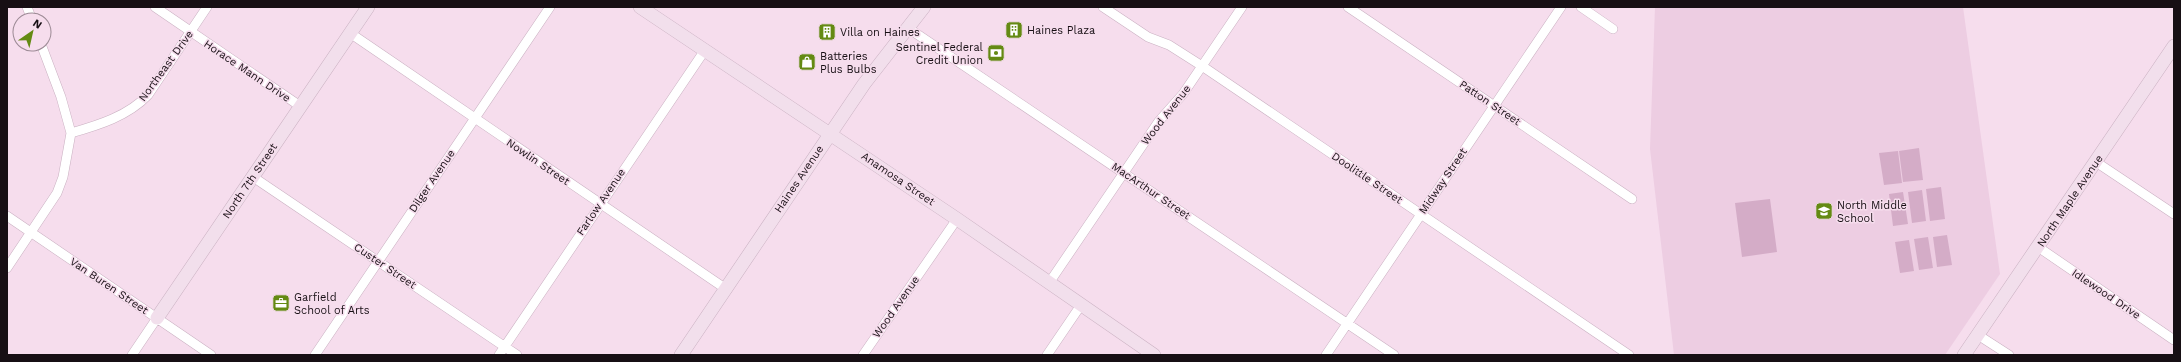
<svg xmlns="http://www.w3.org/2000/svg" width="2181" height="362" font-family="'Work Sans',sans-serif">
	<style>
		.built { fill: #edcde2 }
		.grass { fill: #d4acc7 }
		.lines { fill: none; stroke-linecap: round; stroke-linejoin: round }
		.street-casing { stroke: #cab1c2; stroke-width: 10 }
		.secondary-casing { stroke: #cab1c2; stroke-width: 14 }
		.street { stroke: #fff; stroke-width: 9 }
		.secondary { stroke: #f2dfec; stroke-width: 13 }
		.labels { text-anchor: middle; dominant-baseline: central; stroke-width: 3; stroke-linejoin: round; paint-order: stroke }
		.poi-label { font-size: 11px; fill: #170f14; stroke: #f6dded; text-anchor: start }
		.street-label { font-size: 11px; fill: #170f14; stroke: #f6dded }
	</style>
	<rect width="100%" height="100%" fill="#f6dded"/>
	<path class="built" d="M1655,7H1963L2000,274L1945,355H1674L1650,149Z"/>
	<path class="grass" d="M1919,148L1923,180L1903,182L1899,151Z
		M1898,151L1902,183L1884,185L1879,153Z
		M1941,187L1945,219L1930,221L1926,189Z
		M1922,190L1926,221L1912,223L1908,192Z
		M1903,192L1908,224L1893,226L1889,194Z
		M1770,199L1777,252L1742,257L1735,203Z
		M1947,235L1952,265L1937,267L1933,237Z
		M1928,237L1933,268L1919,270L1914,239Z
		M1909,240L1914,271L1900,273L1895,242Z"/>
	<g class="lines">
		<defs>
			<path id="street" d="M27,7L32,20
				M155,7L300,106
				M1103,7L1148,37L1169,45L1202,66L1629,355
				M1348,7L1632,199
				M1581,7L1613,29
				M908,28L1394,355
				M350,33L726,289
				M71,133C99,125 128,116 148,95L207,7
				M2096,162L2174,214
				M253,177L517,355
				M7,216L211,355
				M2038,247L2174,340
				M7,268L57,193L63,177L71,133L61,97L41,44
				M1049,283L1159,121L1183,94L1242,7
				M1978,335L2009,355
				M132,355L157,318
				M315,355L550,7
				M499,355L705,50
				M863,355L957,219
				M1047,355L1081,305
				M1326,355L1561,7"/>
			<path id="secondary" d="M640,7L957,219L1154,355
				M157,318L368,7
				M681,355L864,84L924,7
				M1964,355L2174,46"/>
		</defs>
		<use href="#street" class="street-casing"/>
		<use href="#secondary" class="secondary-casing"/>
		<use href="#street" class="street"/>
		<use href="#secondary" class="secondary"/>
	</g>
	<defs>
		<symbol id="building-square" viewBox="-11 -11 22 22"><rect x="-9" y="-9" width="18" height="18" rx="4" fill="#648a13" stroke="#f6dded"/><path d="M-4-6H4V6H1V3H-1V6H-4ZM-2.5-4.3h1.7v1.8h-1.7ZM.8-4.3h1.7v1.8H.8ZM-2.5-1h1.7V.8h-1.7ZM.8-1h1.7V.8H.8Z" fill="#fff"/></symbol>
		<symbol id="bank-square" viewBox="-11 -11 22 22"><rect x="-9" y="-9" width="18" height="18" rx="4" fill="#648a13" stroke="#f6dded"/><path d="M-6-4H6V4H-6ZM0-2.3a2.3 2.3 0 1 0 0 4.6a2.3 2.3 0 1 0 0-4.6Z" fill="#fff"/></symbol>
		<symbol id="shop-square" viewBox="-11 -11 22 22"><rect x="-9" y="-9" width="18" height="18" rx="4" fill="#648a13" stroke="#f6dded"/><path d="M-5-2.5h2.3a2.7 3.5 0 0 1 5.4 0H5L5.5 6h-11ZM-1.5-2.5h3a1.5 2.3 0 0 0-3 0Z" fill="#fff"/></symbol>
		<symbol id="school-square" viewBox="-11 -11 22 22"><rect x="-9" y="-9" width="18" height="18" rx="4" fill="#648a13" stroke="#f6dded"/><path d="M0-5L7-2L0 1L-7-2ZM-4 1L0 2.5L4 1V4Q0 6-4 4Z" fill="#fff"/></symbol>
		<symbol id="office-square" viewBox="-11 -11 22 22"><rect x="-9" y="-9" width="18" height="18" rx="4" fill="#648a13" stroke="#f6dded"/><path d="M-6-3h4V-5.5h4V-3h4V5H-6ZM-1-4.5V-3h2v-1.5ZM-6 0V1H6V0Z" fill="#fff"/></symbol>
	</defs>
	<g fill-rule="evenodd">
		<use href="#building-square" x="1004" y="20" width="20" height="20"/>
		<use href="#building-square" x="817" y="22" width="20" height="20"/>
		<use href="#bank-square" x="986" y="43" width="20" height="20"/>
		<use href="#shop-square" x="797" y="52" width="20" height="20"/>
		<use href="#school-square" x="1814" y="201" width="20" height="20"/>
		<use href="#office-square" x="271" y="293" width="20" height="20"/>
	</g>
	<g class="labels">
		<g class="poi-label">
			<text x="1027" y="30">Haines Plaza</text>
			<text x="840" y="32">Villa on Haines</text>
			<text x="983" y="47" text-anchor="end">Sentinel Federal<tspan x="983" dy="13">Credit Union</tspan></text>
			<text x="820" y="56">Batteries<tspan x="820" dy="13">Plus Bulbs</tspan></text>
			<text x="1837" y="205">North Middle<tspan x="1837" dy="13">School</tspan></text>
			<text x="294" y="297">Garfield<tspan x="294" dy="13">School of Arts</tspan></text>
		</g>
		<g class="street-label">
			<text transform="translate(166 66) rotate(-54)">Northeast Drive</text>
			<text transform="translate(247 71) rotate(34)">Horace Mann Drive</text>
			<text transform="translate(1490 103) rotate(34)">Patton Street</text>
			<text transform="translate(1166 115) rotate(-52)">Wood Avenue</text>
			<text transform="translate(538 162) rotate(34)">Nowlin Street</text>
			<text transform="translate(1367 178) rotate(34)">Doolittle Street</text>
			<text transform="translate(799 179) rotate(-56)">Haines Avenue</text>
			<text transform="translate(898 179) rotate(34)">Anamosa Street</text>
			<text transform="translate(250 181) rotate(-56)">North 7th Street</text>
			<text transform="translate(432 181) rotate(-56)">Dilger Avenue</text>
			<text transform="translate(1443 181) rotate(-56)">Midway Street</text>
			<text transform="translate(1151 191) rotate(34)">MacArthur Street</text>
			<text transform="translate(2070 201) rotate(-56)">North Maple Avenue</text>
			<text transform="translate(601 202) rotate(-56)">Farlow Avenue</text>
			<text transform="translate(385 266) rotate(34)">Custer Street</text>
			<text transform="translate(109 286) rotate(34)">Van Buren Street</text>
			<text transform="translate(2106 294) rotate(34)">Idlewood Drive</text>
			<text transform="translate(896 307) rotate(-55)">Wood Avenue</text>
		</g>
	</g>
	<rect width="2181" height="362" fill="none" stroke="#170f14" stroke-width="16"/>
	<g transform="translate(32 32) rotate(34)"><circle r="19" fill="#f6dded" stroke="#9d8b96"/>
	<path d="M0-3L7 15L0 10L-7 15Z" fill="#648a13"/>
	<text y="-6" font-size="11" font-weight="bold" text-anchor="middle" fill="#170f14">N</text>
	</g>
</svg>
